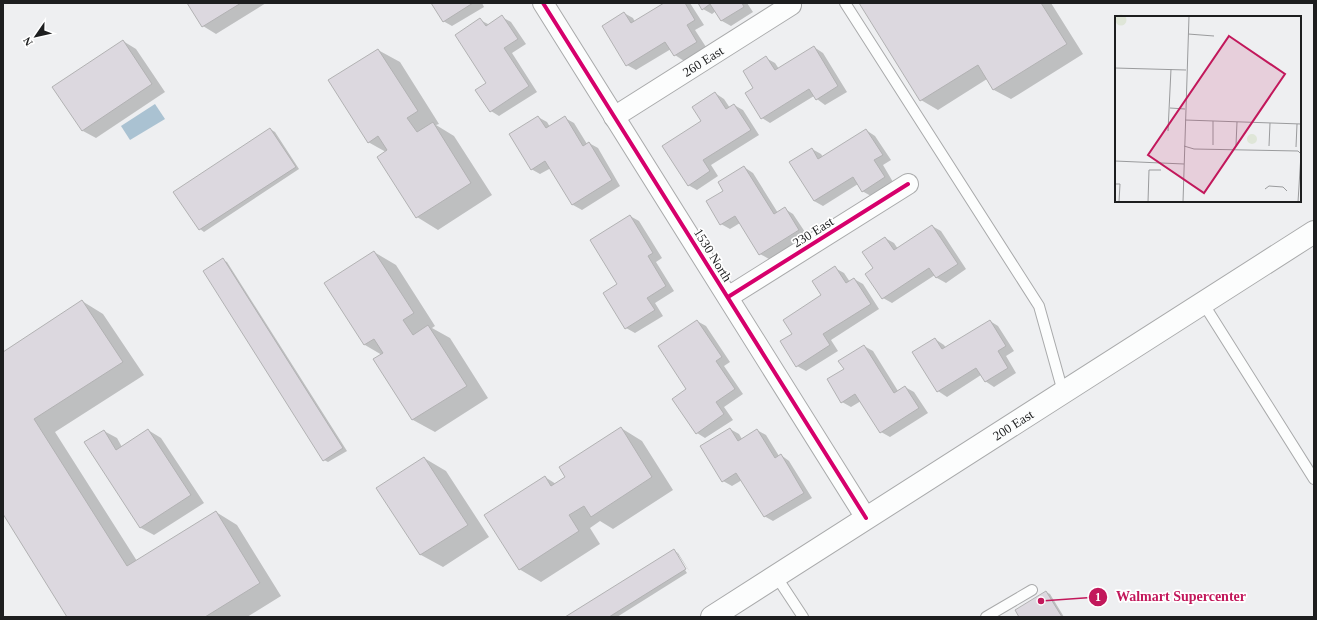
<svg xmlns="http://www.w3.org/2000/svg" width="1317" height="620" font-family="Georgia,serif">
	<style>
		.water { fill: #aac2d2 }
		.shadow { fill: #0003 }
		.building { fill: #dcd8df; stroke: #b2b2b3 }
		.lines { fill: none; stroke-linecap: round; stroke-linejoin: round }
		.service-casing { stroke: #a9aaab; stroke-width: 12 }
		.minor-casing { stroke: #a9aaab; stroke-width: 22 }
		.secondary-casing { stroke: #a9aaab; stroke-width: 24 }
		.service { stroke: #fcfdfd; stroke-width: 10 }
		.minor { stroke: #fcfdfd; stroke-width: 20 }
		.secondary { stroke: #fcfdfd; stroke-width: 22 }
		.cycleway-casing { stroke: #fff; stroke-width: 6 }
		.cycleway { stroke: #d6006c; stroke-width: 4 }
		.labels { text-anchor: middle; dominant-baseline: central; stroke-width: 3.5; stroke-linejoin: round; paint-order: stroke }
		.street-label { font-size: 13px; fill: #1d1e1f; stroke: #fff }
		.inset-road { fill: none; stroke: #9a9b9d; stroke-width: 1 }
		.view { fill: #c2185b; fill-opacity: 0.15; stroke: #c2185b; stroke-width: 2 }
		.inset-edge { fill: none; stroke: #1d1e1f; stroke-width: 2 }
		.leader { fill: none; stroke: #c2185b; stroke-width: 1.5 }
		.callout-dot { fill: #c2185b; stroke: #fff; stroke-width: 1.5 }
		.mark-label { font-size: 12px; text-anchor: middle; font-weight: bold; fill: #fff }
		.callout-label { font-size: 14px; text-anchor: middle; font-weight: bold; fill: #c2185b; stroke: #fff; stroke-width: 3.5; stroke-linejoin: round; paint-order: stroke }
	</style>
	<rect width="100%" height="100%" fill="#eeeff1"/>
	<path class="water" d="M155,104L165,119L130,140L121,126Z"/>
	<path class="shadow" d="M188,3H266L216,34L203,26Z
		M432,3H482L484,7L452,26L443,21Z
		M666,3H690L704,25L695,30L706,47L684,61L675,55L671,49L636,70L627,65L624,13L633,18L635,22Z
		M699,3H747L753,12L731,26L722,21L716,11L712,14L703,9Z
		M860,3H1051L1083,54L1011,99L994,90L987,79L938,110L921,100Z
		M502,17L511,22L526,44L512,53L537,92L499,116L491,111L480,20L490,25Z
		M123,41L136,49L165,92L96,138L83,131Z
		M814,47L823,53L847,92L825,105L817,99L814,96L770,123L762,118L754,88L766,58L775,63L779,69Z
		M378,50L400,62L439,124L436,125L454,136L492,195L438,230L417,217L386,152L368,142Z
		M715,93L724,99L730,108L734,105L743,110L759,135L711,165L718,176L697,190L688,185L702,122Z
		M538,117L547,122L550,127L565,118L574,123L587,144L589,143L598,148L620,186L582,210L573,205L551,168L540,174L531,169Z
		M270,129L275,132L299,169L204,232L200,229L175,192Z
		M866,130L875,136L891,160L883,165L893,182L871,196L862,191L858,184L823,206L814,201L812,149L821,154L823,157Z
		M744,167L753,173L778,213L785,209L793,214L807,235L769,259L760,254L740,223L730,229L721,224Z
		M630,216L639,221L662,258L656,262L674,291L655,303L663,316L635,333L626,328L619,284Z
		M932,226L941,231L966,269L946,283L937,278L935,275L892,303L883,298L874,269L885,238L894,243L898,249Z
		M374,252L396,265L435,326L432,328L450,338L488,398L435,432L413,420L374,360L382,355L365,345Z
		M223,260L227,262L347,451L328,462L324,460Z
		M835,268L844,273L850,282L854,279L863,284L879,309L831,340L838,351L806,371L797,366L782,342L793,334L823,296Z
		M82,301L103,314L144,375L55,432L137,561L216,512L237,525L281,596L247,617H68L3,513V353Z
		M697,321L706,326L730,362L724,366L743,394L724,407L733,420L705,438L697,433Z
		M990,321L998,326L1014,351L1006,356L1016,373L994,387L985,381L981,375L947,397L938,391L935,339L944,345L946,348Z
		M864,346L873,351L898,391L905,387L914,392L928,413L890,437L881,432L861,401L851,407L842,402L845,369Z
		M621,428L642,441L673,490L613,529L600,521L590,528L600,544L541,582L519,569L545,477L556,484L567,477Z
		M730,429L739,434L742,439L757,430L766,435L779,456L781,455L789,461L812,498L773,521L764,516L742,480L732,486L723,481Z
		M148,430L161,438L204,503L154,535L141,528L86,443L104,431L117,438L122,447Z
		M424,458L446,471L489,537L443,567L421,555L378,488Z
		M674,551L678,553L690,572L677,553H674L687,573L617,617H566Z
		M1046,592L1050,594L1064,617H1020Z"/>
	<path class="building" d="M187,3H241L202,27Z
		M431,3H473L443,22Z
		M664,3H685L695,20L687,25L697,42L674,56L665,42L626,66L602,26L624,12L631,23Z
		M698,3H742L744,7L721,21L710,4L702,10Z
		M859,3H1041L1067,44L993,90L978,65L920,101Z
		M502,15L518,39L504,48L529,86L490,112L475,90L486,83L455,35L480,18L486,26Z
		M123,40L152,84L82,131L52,87Z
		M814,46L838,86L816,100L809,89L761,119L745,93L753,88L743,71L766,56L775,70Z
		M378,49L418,111L407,118L417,132L433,122L471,183L416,218L377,157L387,150L378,136L368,143L328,80Z
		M715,92L726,109L734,104L751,130L703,160L710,171L688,186L662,146L701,121L692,107Z
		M538,116L546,128L565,116L583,146L589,142L612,180L572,205L545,161L531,170L509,134Z
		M270,128L296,167L199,230L173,192Z
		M866,129L883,155L874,160L885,177L862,192L853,177L814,201L789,162L812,148L818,159Z
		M744,166L774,214L785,207L799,230L759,255L735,216L720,225L706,201L723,191L718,182Z
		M630,215L653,253L648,256L666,286L647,298L655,310L625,329L603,293L617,284L590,240Z
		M932,225L958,264L936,278L929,268L882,299L865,274L873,268L862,252L885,237L894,250Z
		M374,251L414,313L403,320L413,335L428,325L467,386L412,420L373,359L383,353L374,339L364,345L324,283Z
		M223,258L343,448L323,461L203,271Z
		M835,266L846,283L854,278L871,304L823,334L830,345L796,367L780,341L792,334L783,320L821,295L812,281Z
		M82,300L123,362L34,419L127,566L216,511L260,583L205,617H67L3,514V352Z
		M697,320L722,357L716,361L735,389L716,402L724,414L696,434L672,399L686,389L658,346Z
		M990,320L1006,346L998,351L1008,368L985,382L976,368L937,392L912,352L935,338L942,349Z
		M864,345L894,393L905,386L919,408L880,433L855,394L841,403L827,379L844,369L838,361Z
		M621,427L652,477L591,517L584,506L569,515L579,531L519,570L484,515L545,476L551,486L565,477L559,467Z
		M730,428L738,441L757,429L775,458L781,454L804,493L764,517L736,473L722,482L700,446Z
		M148,429L191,495L140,528L84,442L104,430L116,450Z
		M424,457L468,525L420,555L376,488Z
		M674,549L686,569L609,617H565Z
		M1046,591L1062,617H1019L1015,610Z"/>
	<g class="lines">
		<defs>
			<path id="service" d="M845,3L1039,306L1063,392
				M1203,303L1314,479
				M776,576L803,617
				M986,617L1032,590"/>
			<g id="minor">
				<path d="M543,3L866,518"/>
				<path id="s1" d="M614,117L791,5"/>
				<path d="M728,297L908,184"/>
			</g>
			<g id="secondary">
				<path id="s2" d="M712,617L1314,232"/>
			</g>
		</defs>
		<use href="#service" class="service-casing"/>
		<use href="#minor" class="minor-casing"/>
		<use href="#secondary" class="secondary-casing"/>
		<use href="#service" class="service"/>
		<use href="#minor" class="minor"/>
		<use href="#secondary" class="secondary"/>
		<defs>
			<path id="cycleway" d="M543,3L866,518
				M728,297L908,184"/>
		</defs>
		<use href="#cycleway" class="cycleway-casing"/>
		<use href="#cycleway" class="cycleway"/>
	</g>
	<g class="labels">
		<g class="street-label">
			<text stroke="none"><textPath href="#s1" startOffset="105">260 East</textPath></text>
			<text transform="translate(813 232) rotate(-32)">230 East</text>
			<text transform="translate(713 255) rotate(58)">1530 North</text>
			<text stroke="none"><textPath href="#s2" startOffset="357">200 East</textPath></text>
		</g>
	</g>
	<g transform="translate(1115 16)">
		<rect width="186" height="186" fill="#eeeff1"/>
		<path d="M0.5 4a5.5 5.5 0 1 1 11 0a5.5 5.5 0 1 1-11 0ZM132 123a5 5 0 1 1 10 0a5 5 0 1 1-10 0Z" fill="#dfe6d8"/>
		<path class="inset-road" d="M73,18L99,20M0,52L71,54M55,92L70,93M70,104L186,108M53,115L56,53M98,129V105M121,129L122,106M69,130L79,133L183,135L186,138L183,186M154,130L155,107M181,131L182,108M0,145L69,148M0,168H5L4,186M150,173L154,170L168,171L172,175M33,186L34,154H46M68,186L74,0"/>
		<path class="view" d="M114,20L170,58L89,177L33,139Z"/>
		<rect width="186" height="186" class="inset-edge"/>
	</g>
	<path class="leader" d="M1041 601L1098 597"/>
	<g class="callout-dot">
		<circle cx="1041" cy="601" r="4"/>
		<circle cx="1098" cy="597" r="10"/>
	</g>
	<g class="mark-label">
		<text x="1098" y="601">1</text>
	</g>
	<g class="callout-label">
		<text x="1181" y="601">Walmart Supercenter</text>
	</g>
	<rect width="1317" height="620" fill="none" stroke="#1d1e1f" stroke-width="8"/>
	<g transform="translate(36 36) rotate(236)" stroke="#ffffff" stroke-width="3" paint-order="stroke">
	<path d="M0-3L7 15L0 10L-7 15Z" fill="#1d1e1f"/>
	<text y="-6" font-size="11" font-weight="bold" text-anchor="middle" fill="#1d1e1f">N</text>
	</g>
</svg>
